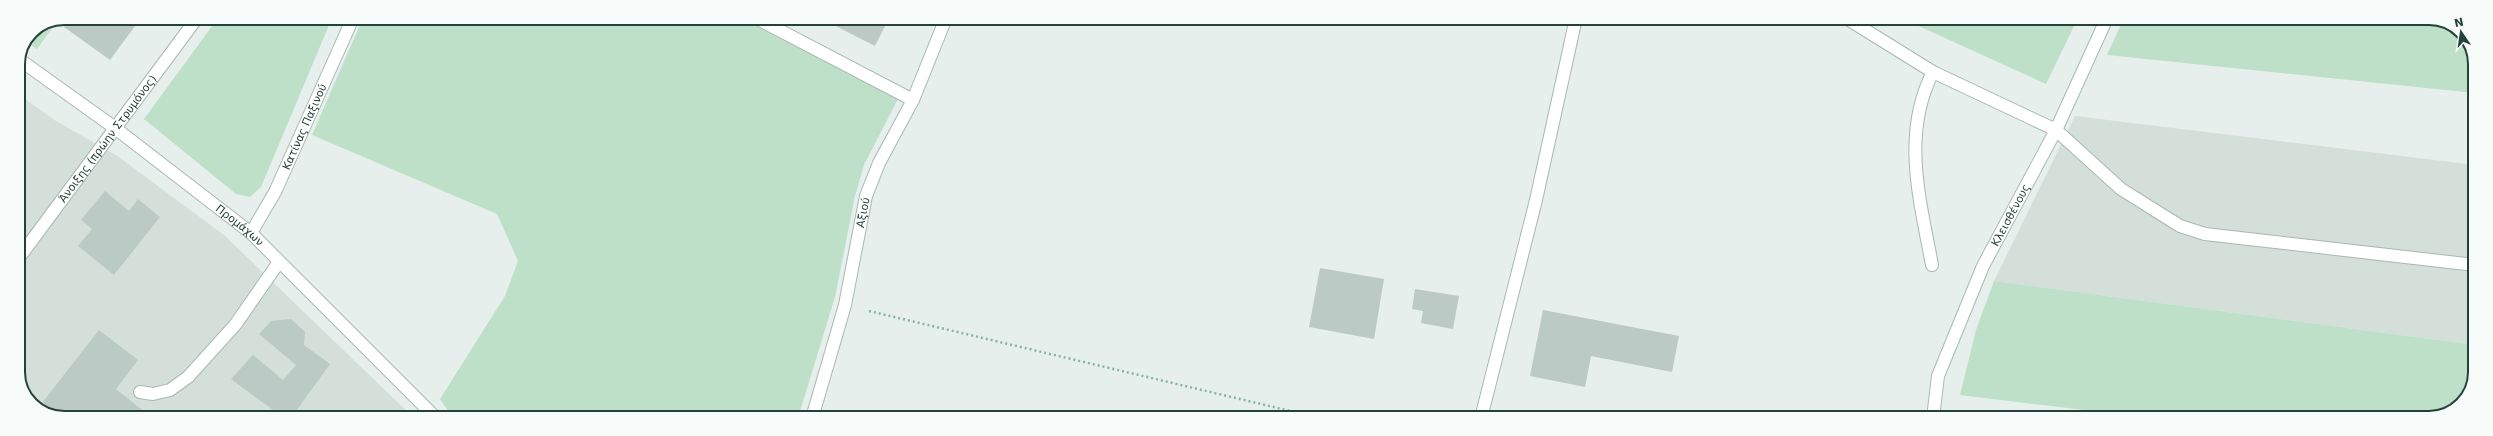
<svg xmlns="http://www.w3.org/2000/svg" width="2493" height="436" font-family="'DejaVu Sans',sans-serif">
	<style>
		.built { fill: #d4dfda }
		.green { fill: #bfe0c8 }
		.building { fill: #bbcac4 }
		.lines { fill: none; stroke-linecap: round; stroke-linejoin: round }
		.service-casing { stroke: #a8b8b2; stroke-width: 14 }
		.minor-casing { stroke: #a8b8b2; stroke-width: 14 }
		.secondary-casing { stroke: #a4bbb3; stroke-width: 14 }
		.path { stroke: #86b3a5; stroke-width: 2.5; stroke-dasharray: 2 3; stroke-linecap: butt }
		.service { stroke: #fff; stroke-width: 12 }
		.minor { stroke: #fff; stroke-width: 12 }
		.secondary { stroke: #fff; stroke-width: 12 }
		.labels { text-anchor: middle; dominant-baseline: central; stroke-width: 4; stroke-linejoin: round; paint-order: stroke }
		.street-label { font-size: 11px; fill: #24423a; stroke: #f7fbf9 }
		.rim { fill: none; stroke: #24423a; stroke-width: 2 }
	</style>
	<rect width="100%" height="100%" fill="#e6efeb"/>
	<path class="built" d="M18,94L56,121L116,155L224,235L414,418H57L31,404L18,378Z
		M2075,116L2475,165V345L1994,281Z"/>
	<path class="green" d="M218,18H332L261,187L250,197L236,194L144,119Z
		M363,18H753L900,95L864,165L855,196L835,297L798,418H453L440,399L505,296L518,261L497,214L312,135Z
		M1901,18H2078L2046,84Z
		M2124,18H2436L2462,32L2475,58V93L2107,55Z
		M58,20L37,49L27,43L31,32Z
		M1994,281L2475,345V379L2459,407L2429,418H2151L1960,395L1976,330Z"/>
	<path class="building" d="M70,18H141L110,60L64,27Z
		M820,18H889L875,46Z
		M105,191L129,211L138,199L160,217L114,275L78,246L92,229L81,220Z
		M1320,268L1384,279L1374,339L1309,327Z
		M1415,289L1459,296L1453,329L1421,323L1423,311L1412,309Z
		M1543,310L1679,336L1672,372L1591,356L1585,387L1530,376Z
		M291,319L305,332L304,345L330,364L291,418H284L231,379L253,355L283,380L296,365L259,334L271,321Z
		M99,330L138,360L116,389L146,413L143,418H57L38,408Z"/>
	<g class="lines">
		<defs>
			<path id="service" d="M1932,265C1920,200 1901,134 1933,72
				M140,392L153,394L170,390L188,377L235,325L279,262"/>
			<g id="minor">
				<path d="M756,18L913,100"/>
				<path d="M1846,18L1933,72L2056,130L2121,189L2180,226L2205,234L2475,265"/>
				<path id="s1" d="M20,60L115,128L251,233L436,418"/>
				<path id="s2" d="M251,233L275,192L353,18"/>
				<path id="s3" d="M18,259L197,18"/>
				<path id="s4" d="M812,418L845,305L866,196L879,163L913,100L946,18"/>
				<path d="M1481,418L1536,200L1576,18"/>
			</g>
			<g id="secondary">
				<path id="s5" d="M1933,418L1938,376L1983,266L2056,130L2107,18"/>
			</g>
		</defs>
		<use href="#service" class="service-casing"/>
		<use href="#minor" class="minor-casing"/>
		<use href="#secondary" class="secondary-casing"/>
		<path class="path" d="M869,311L1320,418"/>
		<use href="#service" class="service"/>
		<use href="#minor" class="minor"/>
		<use href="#secondary" class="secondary"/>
	</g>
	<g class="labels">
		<g class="street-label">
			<text stroke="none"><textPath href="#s2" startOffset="119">Κατίνας Παξινού</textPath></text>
			<text stroke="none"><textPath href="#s3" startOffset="150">Άνοιξης (πρώην Στρυμόνος)</textPath></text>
			<text stroke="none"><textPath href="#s4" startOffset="212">Αξιού</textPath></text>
			<text stroke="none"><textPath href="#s5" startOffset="219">Κλεισθένους</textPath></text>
			<text stroke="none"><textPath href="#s1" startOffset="275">Προμάχων</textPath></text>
		</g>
	</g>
	<path d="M0 0H2493V436H0ZM64 25H2429A39 39 0 0 1 2468 64V372A39 39 0 0 1 2429 411H64A39 39 0 0 1 25 372V64A39 39 0 0 1 64 25Z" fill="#f7fbf9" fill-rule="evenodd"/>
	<path class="rim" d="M64 25H2429A39 39 0 0 1 2468 64V372A39 39 0 0 1 2429 411H64A39 39 0 0 1 25 372V64A39 39 0 0 1 64 25Z"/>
	<g transform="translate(2461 32) rotate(347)" stroke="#f7fbf9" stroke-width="3" paint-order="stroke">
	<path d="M0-3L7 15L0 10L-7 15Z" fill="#24423a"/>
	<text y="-6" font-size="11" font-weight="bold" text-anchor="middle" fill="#24423a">N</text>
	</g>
</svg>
